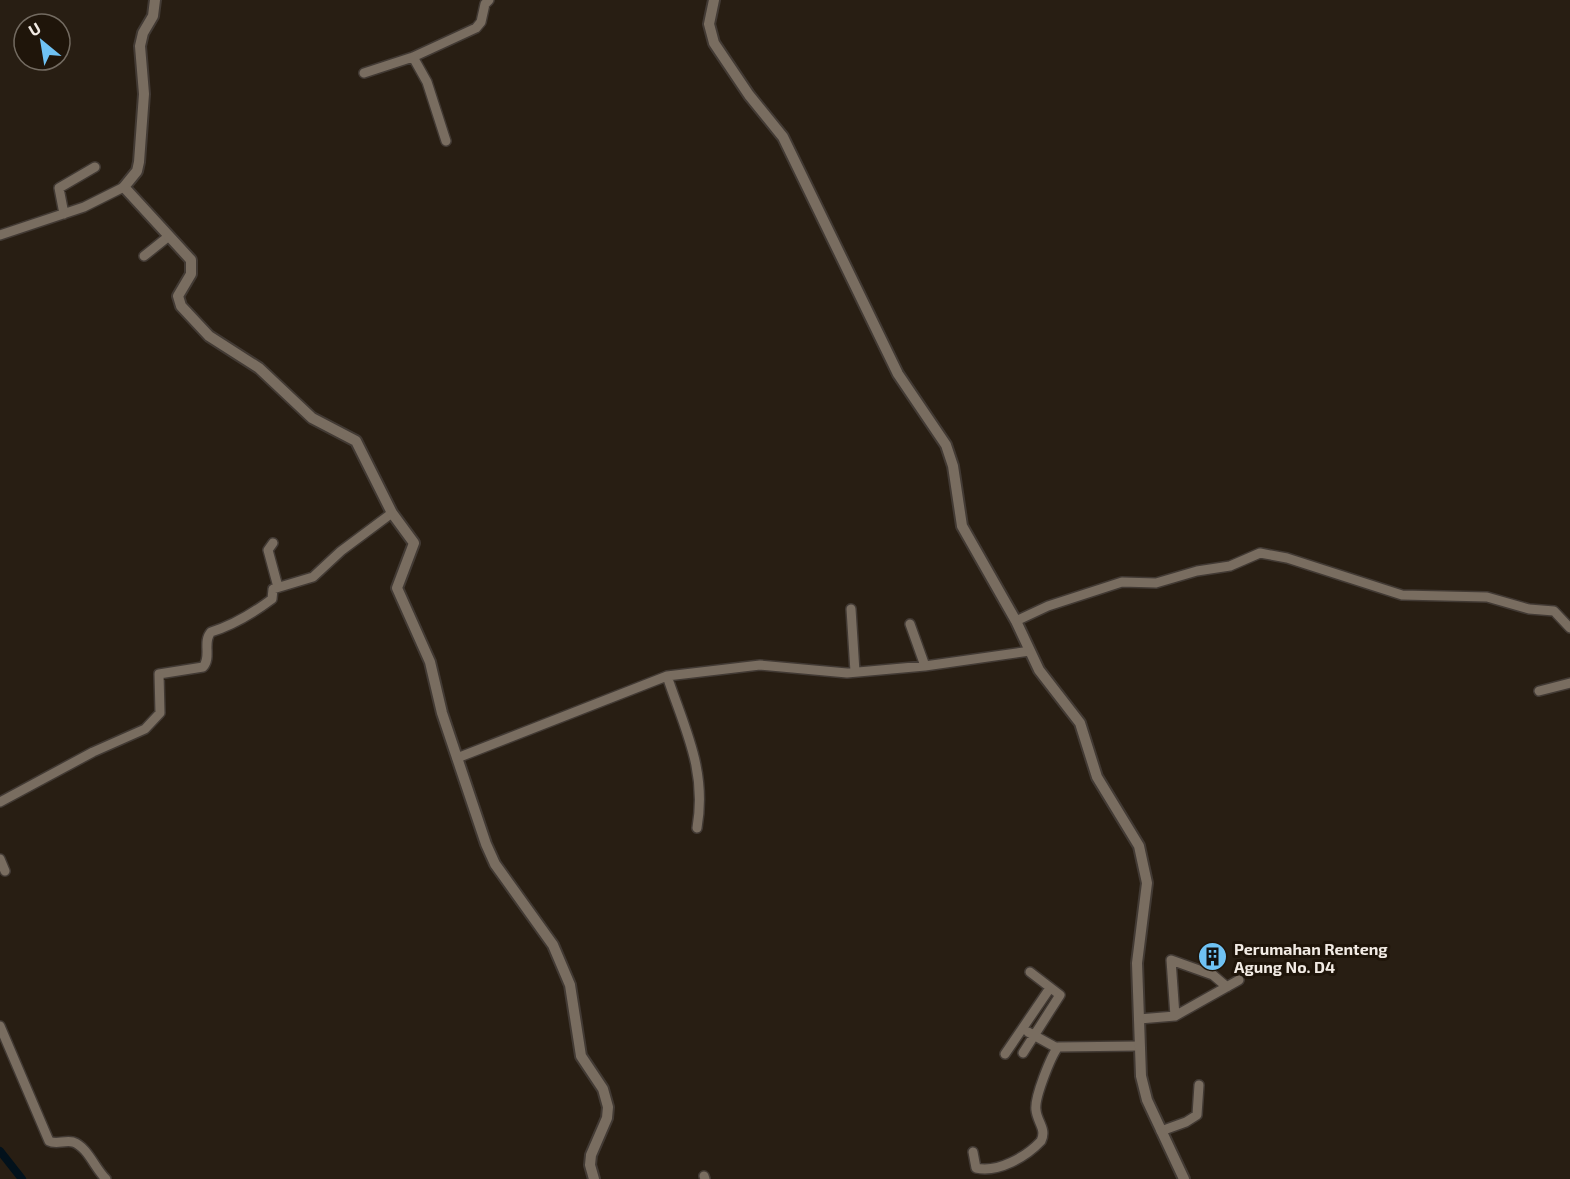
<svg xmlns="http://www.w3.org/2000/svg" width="1570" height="1179" font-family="'Exo 2',sans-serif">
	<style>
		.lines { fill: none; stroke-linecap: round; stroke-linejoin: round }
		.canal { stroke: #02111b; stroke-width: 8 }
		.minor-casing { stroke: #423a34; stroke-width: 12 }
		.tertiary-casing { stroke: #423a34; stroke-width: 14 }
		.minor { stroke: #796d60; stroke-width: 9 }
		.tertiary { stroke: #796d60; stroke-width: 10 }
		.labels { text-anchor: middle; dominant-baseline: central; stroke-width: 6; stroke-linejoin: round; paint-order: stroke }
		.poi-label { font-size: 16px; font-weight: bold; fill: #f2ebe4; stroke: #1f150a; text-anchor: start }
	</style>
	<rect width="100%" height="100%" fill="#281e13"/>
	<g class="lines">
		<path class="canal" d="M0,1151L22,1179"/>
		<defs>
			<path id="minor" d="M413,57L427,82L446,141
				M364,73L413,57L476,28L481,22L485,4L489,0
				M64,214L59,188L95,167
				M0,235L84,207L124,187
				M144,256L169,236
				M273,543L268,550L278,587
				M851,609L855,672
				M1016,621L1048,606L1122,582L1156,583L1197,571L1230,566L1260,553L1287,558L1402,595L1487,597L1529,609L1554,611L1570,628
				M910,624L925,666
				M667,676C685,730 707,770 697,828
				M1539,691L1570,683
				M457,758L667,676L760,665L847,673L925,666L1030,651
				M0,802L93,752L145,729L160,713L159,674L203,667C212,657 202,642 211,632C234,625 252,614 272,599L273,589L313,577L341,551L392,513
				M0,859L5,871
				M1175,1016L1171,960L1213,975L1227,987
				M1139,1019L1175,1016L1239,980
				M0,1026L49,1141C56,1145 64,1140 73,1142C88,1147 95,1169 106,1179
				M1028,1032L1057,1048
				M1023,1053L1060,995L1030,972
				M1005,1054L1050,988
				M1161,1131L1186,1122L1197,1115L1199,1085
				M973,1152L976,1168C998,1173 1026,1157 1041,1141C1047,1129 1037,1122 1036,1110C1034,1098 1051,1056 1058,1047L1139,1046
				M704,1176L705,1179"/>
			<path id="tertiary" d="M155,0L153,16L143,33L140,46L144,94L139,162L137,171L124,187L191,260V274L178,296L181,306L209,336L259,368L312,418L356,441L392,513L414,543L397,588L430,662L442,713L486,844L495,864L553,945L570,985L581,1056L603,1089L608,1107L607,1118L591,1155L590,1165L594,1179
				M714,0L709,24L714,43L749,95L783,137L898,374L946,445L953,466L962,526L1016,621L1039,670L1080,723L1097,777L1139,846L1147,883L1137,963L1141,1076L1147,1100L1184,1179"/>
		</defs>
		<use href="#minor" class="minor-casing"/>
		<use href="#tertiary" class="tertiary-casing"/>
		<use href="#minor" class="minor"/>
		<use href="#tertiary" class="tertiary"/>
	</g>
	<defs>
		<symbol id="building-disc" viewBox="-11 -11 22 22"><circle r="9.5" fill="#6fc2f4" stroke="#1f150a"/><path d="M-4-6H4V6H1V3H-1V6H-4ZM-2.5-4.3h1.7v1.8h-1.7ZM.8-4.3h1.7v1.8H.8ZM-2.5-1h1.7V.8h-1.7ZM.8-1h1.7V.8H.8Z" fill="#111"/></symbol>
	</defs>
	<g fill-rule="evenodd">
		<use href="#building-disc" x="1196" y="940" width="33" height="33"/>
	</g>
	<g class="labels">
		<g class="poi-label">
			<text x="1234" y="948">Perumahan Renteng<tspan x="1234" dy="18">Agung No. D4</tspan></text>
		</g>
	</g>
	<g transform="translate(42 42) rotate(330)"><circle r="28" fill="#1f150a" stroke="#736b61" stroke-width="1.5"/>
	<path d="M0-4.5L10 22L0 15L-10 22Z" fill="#6fc2f4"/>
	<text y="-9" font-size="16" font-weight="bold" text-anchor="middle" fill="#f2ebe4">U</text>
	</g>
</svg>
